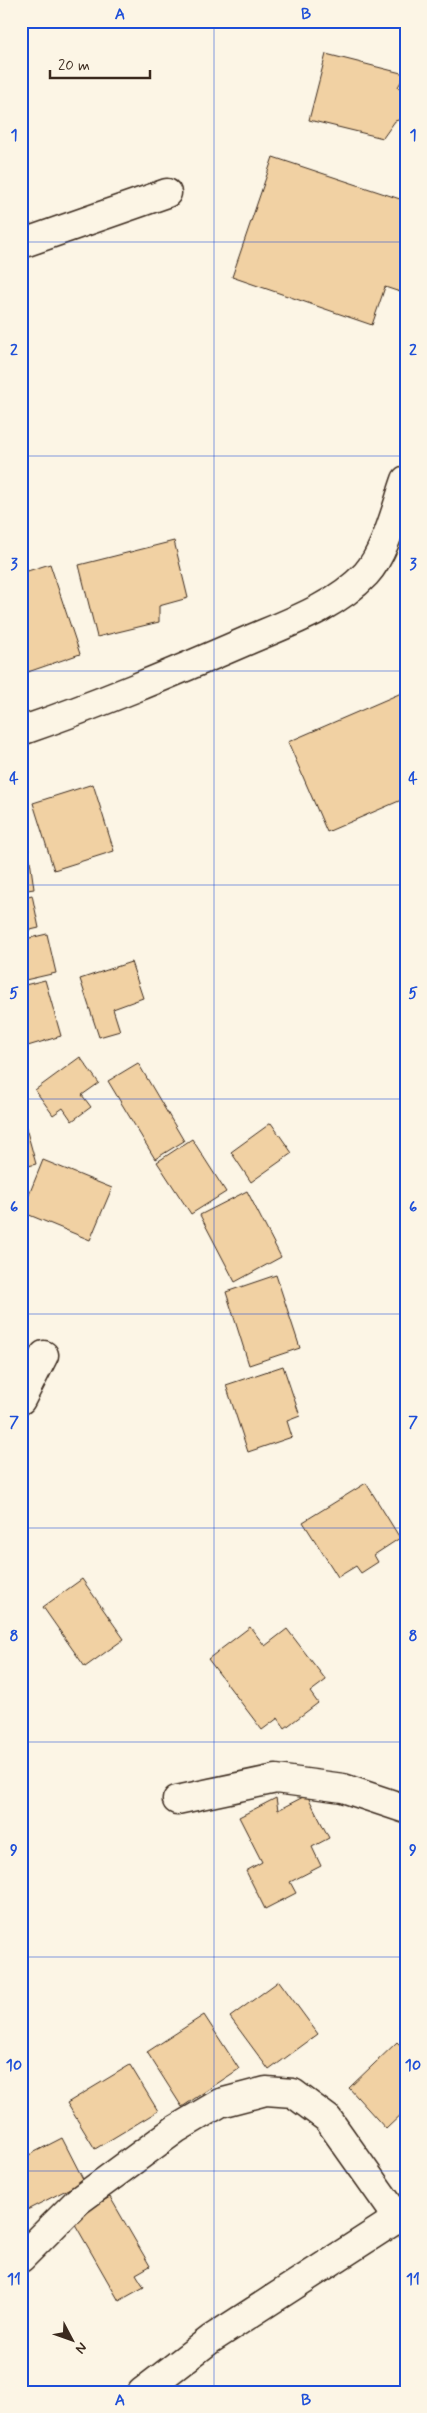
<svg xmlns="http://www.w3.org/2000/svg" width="427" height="2413" font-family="Mynerve,sans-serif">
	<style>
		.building { fill: #f1d1a3; stroke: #3b2a1e }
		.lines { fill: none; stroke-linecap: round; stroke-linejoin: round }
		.minor-casing { stroke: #3b2a1e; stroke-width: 31 }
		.minor { stroke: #fcf5e5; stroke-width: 28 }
		.grid { fill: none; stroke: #1d4ed8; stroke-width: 1; stroke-opacity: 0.55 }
		.neatline { fill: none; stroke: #1d4ed8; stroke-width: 2 }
		.grid-label { font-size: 16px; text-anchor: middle; font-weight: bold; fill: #1d4ed8 }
	</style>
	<rect width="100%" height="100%" fill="#fcf5e5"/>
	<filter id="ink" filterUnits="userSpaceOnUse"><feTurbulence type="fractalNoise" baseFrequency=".02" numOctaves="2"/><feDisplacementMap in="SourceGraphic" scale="10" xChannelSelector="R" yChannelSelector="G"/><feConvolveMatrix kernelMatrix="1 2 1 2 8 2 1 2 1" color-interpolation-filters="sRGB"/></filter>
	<g filter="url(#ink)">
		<path class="building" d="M326,54L405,74L398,87L406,91L405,118L395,121L383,138L309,120Z
			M273,157L406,201V231L403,238L406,240V285L403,293L385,287L372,325L232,277Z
			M174,541L188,598L159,606V622L97,637L79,565Z
			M50,564L80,654L28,672L21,651V573Z
			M406,691V798L327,832L288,742Z
			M93,784L114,851L54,870L33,803Z
			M26,831L34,889L21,891V832Z
			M32,895L39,928L22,932L21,898Z
			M47,934L56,973L21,981V940Z
			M131,962L143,998L113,1009L120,1031L99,1037L80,979Z
			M45,980L61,1036L21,1048V986Z
			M80,1057L99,1083L82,1095L91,1107L72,1121L63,1108L53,1115L35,1090Z
			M138,1063L184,1141L155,1159L108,1081Z
			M21,1110L36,1164L21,1168Z
			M271,1123L292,1153L251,1182L231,1152Z
			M192,1139L226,1192L191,1214L157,1162Z
			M43,1160L112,1188L90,1240L22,1212Z
			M247,1191L281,1257L235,1282L200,1215Z
			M276,1275L300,1348L249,1365L226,1292Z
			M283,1366L300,1416L287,1421L292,1437L248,1452L226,1385Z
			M366,1483L400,1538L374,1555L378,1562L361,1573L356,1566L338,1577L303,1522Z
			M82,1579L124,1639L85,1667L43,1607Z
			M250,1627L265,1646L287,1629L326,1680L310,1692L318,1703L285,1728L278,1718L262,1730L208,1659Z
			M307,1795L329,1838L312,1847L321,1866L290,1882L296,1893L265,1909L246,1871L262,1862L239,1817L276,1798L278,1810Z
			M279,1981L318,2034L269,2070L230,2017Z
			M204,2015L239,2069L182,2107L147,2052Z
			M406,2019V2033L399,2025Z
			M397,2042L406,2051V2110L386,2129L349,2088Z
			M130,2065L158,2111L95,2149L67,2103Z
			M62,2138L84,2181L27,2210L21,2198V2159Z
			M110,2197L150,2266L136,2274L144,2287L119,2301L72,2219Z"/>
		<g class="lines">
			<defs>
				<path id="minor" d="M21,244L167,193
					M21,731C97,705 170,674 244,642C285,624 334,608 366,574C386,552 396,508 406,480
					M21,1400L44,1355
					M177,1800L276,1779L343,1788L406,1809
					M21,2258L78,2201L176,2129L220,2103L266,2091L293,2093L328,2119L398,2218
					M142,2392L211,2339L406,2213"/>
			</defs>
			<use href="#minor" class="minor-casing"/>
			<use href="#minor" class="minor"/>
		</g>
	</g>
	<path class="grid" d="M214,21V2392M21,242H406M21,456H406M21,671H406M21,885H406M21,1099H406M21,1314H406M21,1528H406M21,1742H406M21,1957H406M21,2171H406"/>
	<rect width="427" height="2413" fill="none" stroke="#fcf5e5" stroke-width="55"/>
	<g transform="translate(72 2340) rotate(131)" stroke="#fcf5e5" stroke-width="4" paint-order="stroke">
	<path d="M0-4L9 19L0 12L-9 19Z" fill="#3b2a1e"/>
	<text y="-8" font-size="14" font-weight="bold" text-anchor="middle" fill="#3b2a1e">N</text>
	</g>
	<path d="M50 70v8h100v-8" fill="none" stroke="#3b2a1e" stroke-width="2.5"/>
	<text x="58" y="70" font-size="15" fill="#3b2a1e" stroke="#fcf5e5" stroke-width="4" paint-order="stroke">20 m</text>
	<rect x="28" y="28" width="372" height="2358" class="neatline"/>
	<g class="grid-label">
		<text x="120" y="19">A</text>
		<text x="306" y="19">B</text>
		<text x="14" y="140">1</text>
		<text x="413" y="140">1</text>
		<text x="14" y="355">2</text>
		<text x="413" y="355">2</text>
		<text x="14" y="569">3</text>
		<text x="413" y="569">3</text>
		<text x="14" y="783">4</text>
		<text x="413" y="783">4</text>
		<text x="14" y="998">5</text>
		<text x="413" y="998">5</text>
		<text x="14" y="1212">6</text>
		<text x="413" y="1212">6</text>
		<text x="14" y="1427">7</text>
		<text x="413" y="1427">7</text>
		<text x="14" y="1641">8</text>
		<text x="413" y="1641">8</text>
		<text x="14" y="1855">9</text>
		<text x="413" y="1855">9</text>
		<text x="14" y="2070">10</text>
		<text x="413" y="2070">10</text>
		<text x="14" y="2284">11</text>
		<text x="413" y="2284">11</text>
		<text x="120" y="2405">A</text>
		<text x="306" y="2405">B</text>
	</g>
</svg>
